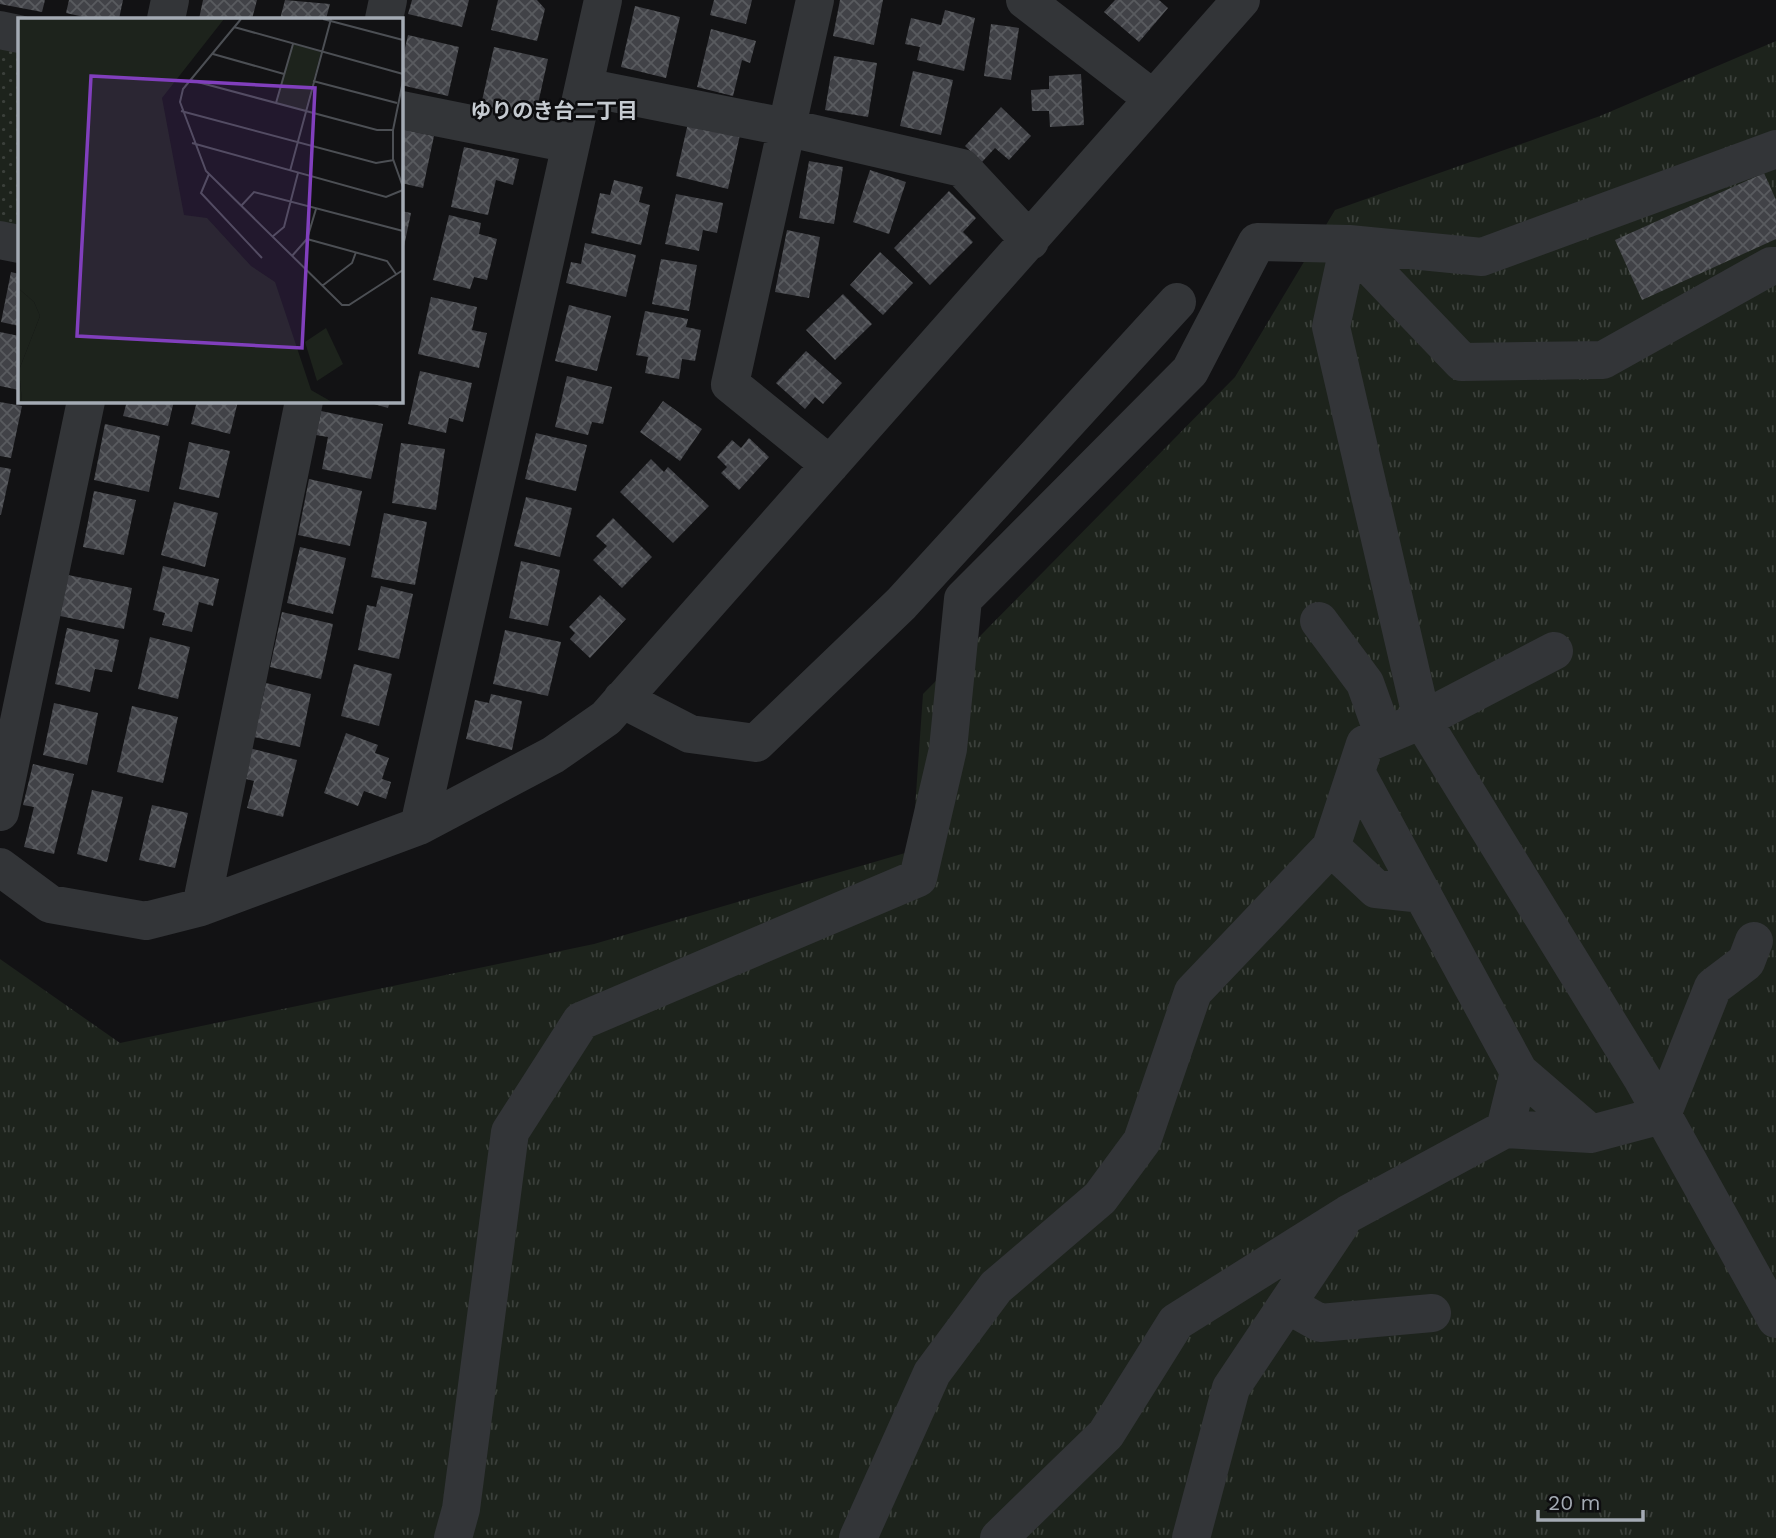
<svg xmlns="http://www.w3.org/2000/svg" width="1776" height="1538" font-family="'Work Sans','Noto Sans JP',sans-serif">
	<style>
		.grass { fill: url(#grass-tufts) }
		.park { fill: url(#park-dots) }
		.building { fill: url(#building-cross-hatch) }
		.lines { fill: none; stroke-linecap: round; stroke-linejoin: round }
		.minor { stroke: #333538; stroke-width: 38 }
		.labels { text-anchor: middle; dominant-baseline: central; stroke-width: 5; stroke-linejoin: round; paint-order: stroke }
		.neighbourhood-label { font-size: 21px; font-weight: bold; fill: #c5cad0; stroke: #0d0d0f }
		.inset-road { fill: none; stroke: #4c4f54; stroke-width: 2 }
		.view { fill: #813fbd; fill-opacity: 0.15; stroke: #813fbd; stroke-width: 3.5 }
		.inset-edge { fill: none; stroke: #a4abb4; stroke-width: 3.5 }
	</style>
	<defs>
		<pattern id="grass-tufts" width="24" height="20" patternUnits="userSpaceOnUse" patternTransform="scale(1.75)"><rect width="24" height="20" fill="#1d231c"/><path d="M3 7l-1-3M5 7V3M7 7l1-3M15 17l-1-3M17 17v-4M19 17l1-3" fill="none" stroke="#3b403b"/></pattern>
		<pattern id="park-dots" width="8" height="8" patternUnits="userSpaceOnUse" patternTransform="scale(1.75)"><rect width="8" height="8" fill="#1d231c"/><path d="M2 2h.1M6 6h.1" fill="none" stroke="#3b403b" stroke-width="1.8" stroke-linecap="round"/></pattern>
		<pattern id="building-cross-hatch" width="8" height="8" patternUnits="userSpaceOnUse" patternTransform="scale(1.75)"><rect width="8" height="8" fill="#414247"/><path d="M0 0l8 8M0 8l8-8" fill="none" stroke="#595b5f"/></pattern>
	</defs>
	<rect width="100%" height="100%" fill="#121214"/>
	<path class="grass" d="M1776,41V1538H0V959L120,1043L594,944L912,851L923,694L1235,377L1335,210L1600,116Z"/>
	<path class="park" d="M0,30L19,34V244L0,240Z"/>
	<path class="building" d="M0,0H45L42,12L0,4Z
		M69,0H123L119,19H93L66,13Z
		M203,0H257L252,19H199Z
		M285,0L330,4L326,19H280Z
		M412,0H469L462,27L408,14Z
		M498,0H537L545,9L537,41L491,30Z
		M714,0H752L746,24L710,15Z
		M840,0H883L874,45L833,36Z
		M1115,0H1159L1168,8L1139,42L1104,12Z
		M635,6L680,17L666,78L621,67Z
		M945,10L975,18L964,71L917,60L920,47L905,44L911,18L941,25Z
		M991,24L1019,28L1011,80L984,76Z
		M711,29L756,41L750,63L742,60L733,96L697,87Z
		M408,35L459,47L448,96L401,85V65Z
		M494,47L548,59L535,117L481,105Z
		M834,56L877,63L868,117L825,110Z
		M913,71L953,80L941,135L900,126Z
		M1081,74L1084,125L1050,127L1049,111H1032L1031,90L1049,89V76Z
		M1001,107L1031,136L1009,160L995,148L982,162L965,146Z
		M688,123L740,135L728,189L676,176Z
		M401,129L434,136L423,188L401,183Z
		M464,147L519,159L513,185L496,180L488,215L451,207Z
		M809,161L843,167L834,224L799,218Z
		M870,170L906,182L889,234L853,222Z
		M1764,173L1776,200V239L1642,300L1615,240Z
		M614,180L643,187L639,202L650,205L641,245L591,233L600,193L610,195Z
		M949,191L976,218L963,232L973,242L930,285L894,248Z
		M676,194L723,203L717,233L703,230L699,251L665,244Z
		M401,211L411,213L402,256H401Z
		M449,215L481,223L479,234L497,239L487,280L474,277L470,289L433,280Z
		M787,230L820,237L809,298L775,292Z
		M585,243L636,255L626,297L566,283L571,262L581,264Z
		M880,252L913,283L883,315L850,285Z
		M661,259L697,265L689,311L652,304Z
		M11,272L19,274V326L1,322Z
		M843,294L872,324L835,360L806,330Z
		M431,297L477,307L472,330L487,333L479,368L418,354Z
		M569,305L611,316L597,371L555,361Z
		M645,311L688,319L686,327L701,330L695,361L682,359L679,379L645,373L648,357L636,355Z
		M0,332L19,336V390L0,386Z
		M806,351L842,383L823,404L815,397L805,409L776,383Z
		M420,371L472,383L463,422L449,418L446,433L408,424Z
		M567,376L612,387L603,424L592,422L588,435L555,427Z
		M127,401H174L168,426L123,416Z
		M197,401H238L230,434L191,424Z
		M363,401H390L388,408Z
		M663,401L702,429L680,461L640,432Z
		M0,402L22,406L11,458L0,456Z
		M321,411L383,424L371,479L322,469L328,437L316,435Z
		M105,424L160,436L149,492L94,480Z
		M536,433L587,445L576,491L525,479Z
		M749,438L769,457L739,490L721,473L727,467L717,457L732,440L741,448Z
		M189,442L230,451L219,498L179,489Z
		M401,443L445,449L436,510L392,503Z
		M651,459L664,472L668,467L709,506L673,543L620,492Z
		M0,467L11,469L1,515H0Z
		M309,479L362,491L350,546L298,535Z
		M94,491L136,500L124,555L83,547Z
		M526,497L572,508L560,557L514,546Z
		M174,502L218,513L205,567L161,555Z
		M384,513L427,522L415,585L371,577Z
		M613,518L652,557L622,588L593,560L607,546L596,536Z
		M300,547L346,558L333,614L287,603Z
		M521,561L560,570L548,626L509,618Z
		M163,566L219,579L213,606L199,602L192,632L162,625L165,613L153,610Z
		M68,575L132,588L124,629L60,616Z
		M381,586L413,594L399,659L358,650L367,605L376,607Z
		M600,595L626,619L590,658L570,639L575,633L569,627Z
		M282,612L333,624L321,679L270,667Z
		M67,628L119,640L112,672L95,669L90,692L55,684Z
		M505,630L561,642L548,696L493,684Z
		M150,637L190,647L178,699L138,689Z
		M354,664L392,674L379,726L341,716Z
		M266,683L311,694L300,747L254,737Z
		M491,694L522,701L512,750L466,739L475,700L489,703Z
		M54,703L98,713L87,765L43,755Z
		M132,706L178,717L163,783L117,772Z
		M346,733L378,745L375,753L389,758L382,779L391,782L386,799L364,791L358,806L324,793Z
		M249,748L297,760L283,817L247,808L254,781L242,778Z
		M33,764L74,774L54,854L24,847L34,807L23,805Z
		M92,790L123,797L107,862L77,854Z
		M152,805L188,813L175,868L139,860Z"/>
	<g class="lines">
		<path class="minor" d="M815,0L730,384L830,465
			M1025,0L1152,98
			M166,19L170,0
			M384,19L388,0
			M0,30L19,34
			M584,87L785,127L962,168L1030,241
			M401,110L571,144
			M0,240L19,244
			M1349,244L1462,362L1603,360L1771,266H1776
			M1349,244L1482,257L1776,149
			M1319,621L1365,683L1384,736
			M622,699L690,734L756,743L901,604L1177,302
			M1356,772L1519,1072L1505,1129
			M0,812L86,401
			M419,826L603,0
			M1331,847L1376,889L1423,894
			M0,867L50,904L146,921L201,907L419,826L553,755L606,718L1241,0
			M201,907L304,401
			M1519,1072L1591,1134
			M1288,1305L1320,1323L1432,1313
			M453,1538L461,1509L510,1132L581,1021L918,878L948,749L963,599L1190,371L1257,242L1349,244L1331,327L1422,720L1642,1078L1776,1319
			M858,1538L932,1373L996,1287L1100,1198L1142,1141L1193,992L1331,847L1365,744L1422,720L1554,651
			M999,1538L1106,1434L1176,1322L1348,1214L1505,1129L1591,1134L1662,1115L1713,987L1746,962L1754,941
			M1191,1538L1231,1388L1340,1225"/>
	</g>
	<g class="labels">
		<g class="neighbourhood-label">
			<text x="554" y="110">ゆりのき台二丁目</text>
		</g>
	</g>
	<g transform="translate(18 18)">
		<rect width="385" height="385" fill="#121214"/>
		<path d="M0,1H206L144,80L166,197L189,200L233,248L257,264L293,372L314,384H4L1,352L22,298L16,284L0,270Z" fill="#1d231c"/>
		<path d="M0,270L16,284L22,298L1,352L4,384H0Z" fill="#1d231c"/>
		<path d="M275,26L303,34L287,93L258,85Z" fill="#1d231c"/>
		<path d="M308,310L325,346L299,363L287,324Z" fill="#1d231c"/>
		<path class="inset-road" d="M223,1L165,71L162,84L188,153L324,287H331L385,252M305,1L385,22M216,9L385,56M195,36L266,56M172,62L359,112H375M295,63L379,85M385,63L375,112V141L385,169M258,85L275,26M163,93L358,145L376,142M174,125L368,179L385,172M272,153L313,1M191,156L183,175L244,240M223,188L236,174L385,213M254,219L266,209L280,155M289,221L369,243L378,256M274,238L289,221L298,191M304,268L334,245L338,234"/>
		<path class="view" d="M73,58L297,70L284,330L59,318Z"/>
		<rect width="385" height="385" class="inset-edge"/>
	</g>
	<path d="M1538 1510v10h105v-10" fill="none" stroke="#a4abb4" stroke-width="3.5"/>
	<text x="1548" y="1510" font-size="21" fill="#a4abb4" stroke="#0d0d0f" stroke-width="5" paint-order="stroke">20 m</text>
</svg>
